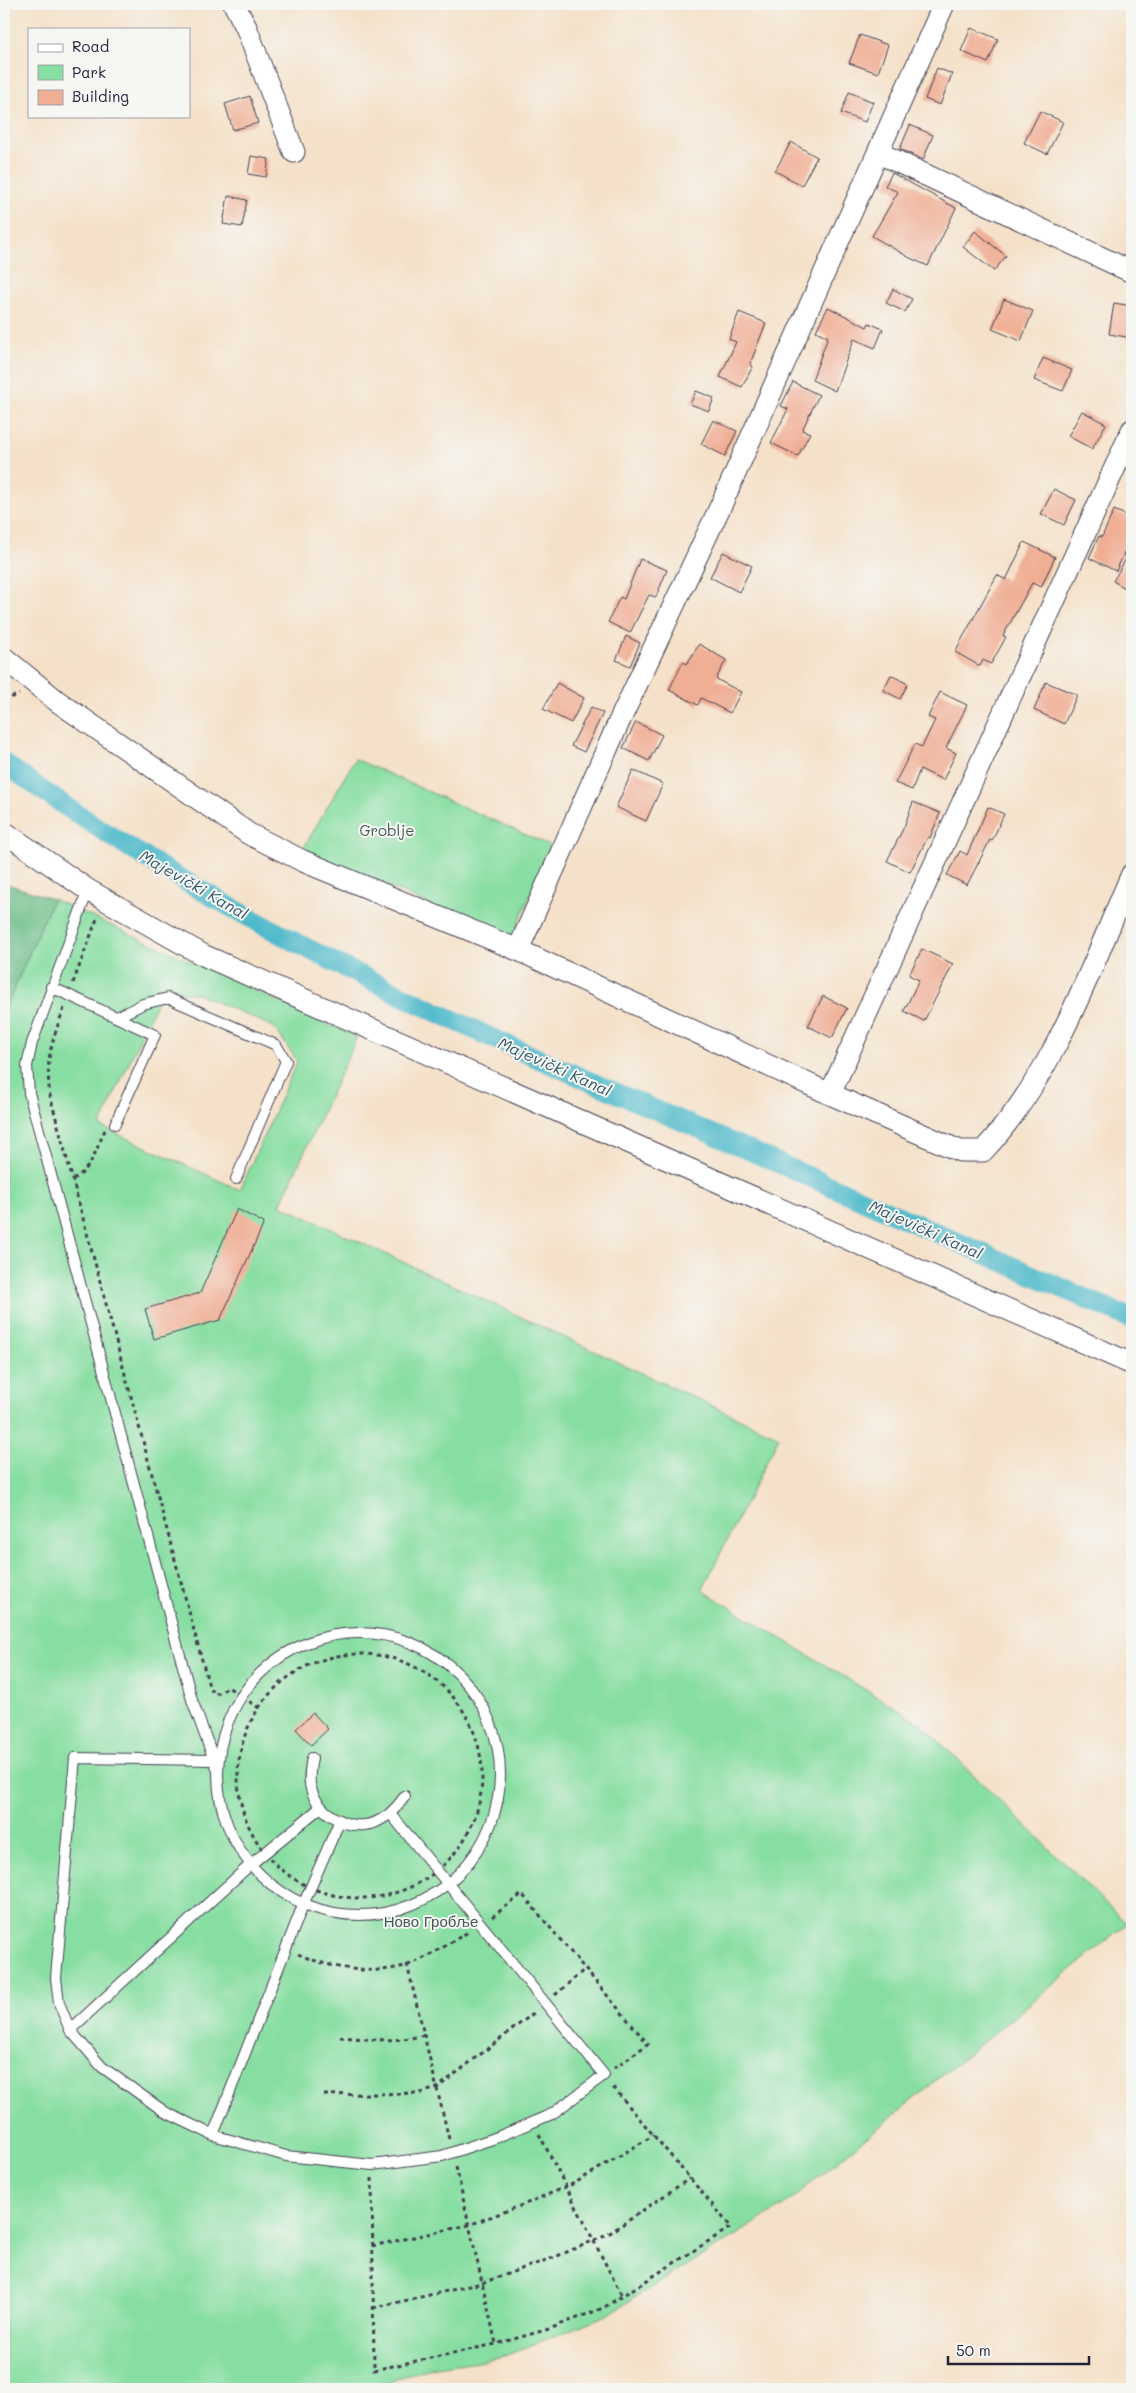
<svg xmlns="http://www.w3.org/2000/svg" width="1136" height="2393" font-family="Mali,sans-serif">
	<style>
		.green { fill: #87dea2; stroke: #54806e; fill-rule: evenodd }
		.forest { fill: #6dbd88; stroke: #487062 }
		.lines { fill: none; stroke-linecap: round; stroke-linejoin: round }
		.canal { stroke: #4eb9ca; stroke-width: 20 }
		.building { fill: #f0af95 }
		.service-casing { stroke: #423f50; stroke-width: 12 }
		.minor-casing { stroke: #423f50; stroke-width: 23 }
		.path { stroke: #423f50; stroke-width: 3; stroke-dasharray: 4 4; stroke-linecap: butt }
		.service { stroke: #fff; stroke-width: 10 }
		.minor { stroke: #fff; stroke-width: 21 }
		.labels { text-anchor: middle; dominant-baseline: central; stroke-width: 4; stroke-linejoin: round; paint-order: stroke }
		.park-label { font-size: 15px; fill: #405a5a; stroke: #f6f6f2 }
		.water-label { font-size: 16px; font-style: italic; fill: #31576d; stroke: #f6f6f2 }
	</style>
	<rect width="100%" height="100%" fill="#f6f6f2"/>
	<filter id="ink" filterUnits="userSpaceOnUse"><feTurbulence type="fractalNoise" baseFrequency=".02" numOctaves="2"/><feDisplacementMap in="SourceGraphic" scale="10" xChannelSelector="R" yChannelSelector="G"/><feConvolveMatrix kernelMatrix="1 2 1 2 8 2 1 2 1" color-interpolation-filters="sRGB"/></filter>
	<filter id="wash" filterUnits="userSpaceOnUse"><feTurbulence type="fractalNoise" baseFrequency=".0096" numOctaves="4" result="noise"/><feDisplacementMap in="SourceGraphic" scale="20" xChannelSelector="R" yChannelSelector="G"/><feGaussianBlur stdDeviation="1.12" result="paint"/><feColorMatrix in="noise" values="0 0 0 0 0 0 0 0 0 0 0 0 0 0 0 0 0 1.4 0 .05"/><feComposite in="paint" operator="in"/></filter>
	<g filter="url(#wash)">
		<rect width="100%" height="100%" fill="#f5e1c9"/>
		<path class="green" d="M355,759L551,846L511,941L303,849Z
			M53,899L357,1037L280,1205L779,1437L702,1590L920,1723L1127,1924L783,2206L607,2315L499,2358L436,2367L405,2375L375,2389H4V1012ZM161,993H196L274,1027L297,1061L240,1190L100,1126Z"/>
		<path class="forest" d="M4,883L53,899L4,1012Z"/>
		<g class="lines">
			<path class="canal" d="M4,763C222,923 473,1032 721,1138C858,1197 995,1259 1132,1319"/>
		</g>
		<g id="blocks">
			<path class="building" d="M971,28L998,39L988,63L961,51Z
				M860,35L888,45L878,73L849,63Z
				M937,68L952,74L940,105L925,99Z
				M849,92L873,102L865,122L841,113Z
				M250,96L258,123L233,130L225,104Z
				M1040,111L1063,122L1047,154L1024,143Z
				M910,125L933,135L923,160L900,149Z
				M791,142L817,157L802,185L775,171Z
				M251,156L269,159L266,177L248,174Z
				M892,173L956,208L928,266L910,258L872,236L898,192L885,186Z
				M228,196L247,200L242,227L223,224Z
				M975,231L1006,256L994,271L963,247Z
				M893,289L912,299L905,312L886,303Z
				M1004,299L1033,311L1021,341L992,329Z
				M1114,303L1132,306V338L1109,334Z
				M828,307L867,327L869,323L883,329L875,348L854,339L835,391L812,380L828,337L816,331Z
				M739,312L766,323L750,364L753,366L742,387L720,377L736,342L729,339Z
				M1043,358L1072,370L1063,391L1034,380Z
				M793,382L819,395L802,430L810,433L798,456L771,443L788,409L781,406Z
				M696,391L714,398L709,411L690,404Z
				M1082,411L1106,424L1092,449L1068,436Z
				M713,420L737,431L725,456L701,444Z
				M1054,489L1076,500L1064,525L1041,514Z
				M1114,510L1132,518V536L1116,571L1089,558L1099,536L1102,537Z
				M1024,542L1055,557L1041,587L1032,583L1003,636L1006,637L991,664L983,660L980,666L955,652L997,575L1006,580Z
				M1132,549V592L1113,581Z
				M723,552L752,566L739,592L710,577Z
				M640,559L667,570L656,597L649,595L630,633L608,622L620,597L624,599Z
				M626,636L640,643L630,666L616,660Z
				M699,644L726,660L716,679L741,692L730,713L701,698L698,705L669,690L683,662L687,664Z
				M891,675L908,684L900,699L883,690Z
				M1046,682L1077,695L1064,724L1034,710Z
				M557,683L584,698L571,723L543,709Z
				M940,692L967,705L946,748L956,753L943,780L920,769L912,790L895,783L915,744L922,747L935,720L928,717Z
				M591,707L603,713L584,752L571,746Z
				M636,722L662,735L649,761L623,748Z
				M633,770L663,784L646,821L616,807Z
				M913,802L940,813L930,838L928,837L910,872L887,861L904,827Z
				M988,807L1004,814L992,841L990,840L967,885L947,875L960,851L967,855Z
				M922,949L953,964L924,1021L904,1011L919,980L909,975Z
				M823,996L847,1008L832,1038L808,1026Z
				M237,1209L264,1223L220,1320L154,1339L145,1309L200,1293Z
				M313,1713L328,1729L311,1745L296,1729Z"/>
		</g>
	</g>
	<g filter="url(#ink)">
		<use href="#blocks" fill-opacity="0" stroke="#423f50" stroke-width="1"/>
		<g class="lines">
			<defs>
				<path id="service" d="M88,890L32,1043L27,1066L29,1093L192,1700L218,1771
					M51,987L155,1035L115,1124
					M117,1017L143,1004L168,998L276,1045L286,1061L236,1179
					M218 1774a141 141 0 1 1 282 0a141 141 0 1 1-282 0Z
					M312,1758C310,1768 308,1779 311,1789C317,1810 342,1828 365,1825C382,1823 396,1809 405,1796
					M214,1760L75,1758L56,1978L59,2003L70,2030L102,2067L165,2112L213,2135L286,2156L372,2165L442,2156L495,2138L552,2114L604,2075L390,1813
					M70,2030L250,1865L321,1807
					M213,2135L303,1905L340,1820"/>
				<path id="minor" d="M234,4L246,27L294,152
					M879,153L1132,272
					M4,658L57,701L249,834L303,861L518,950L830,1094L960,1151H983C1055,1074 1090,969 1132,874
					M4,832L88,890L203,955L1132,1364
					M518,950L618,724L722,503L944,4
					M830,1094L1132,430"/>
			</defs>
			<use href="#service" class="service-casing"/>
			<use href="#minor" class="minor-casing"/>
			<path class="path" d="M4,701L19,694
				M73,983L98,916
				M64,1008C52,1042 45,1058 50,1096L209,1686L213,1693H219L228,1687L259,1708
				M73,1179C91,1171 97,1147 105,1130
				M238 1776a122 122 0 1 1 244 0a122 122 0 1 1-244 0Z
				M492,1917L522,1894L648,2044L614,2068
				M298,1954C334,1970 383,1978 420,1960C438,1951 454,1940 470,1931
				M407,1964L449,2139
				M555,1995L585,1969
				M340,2037C368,2039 396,2043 424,2035
				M324,2095L421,2093L437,2088L535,2012
				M539,2134L622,2296
				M456,2167L496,2344
				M372,2178L374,2370L496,2344L549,2329L603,2308L731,2227L612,2086
				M372,2246L469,2225L525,2204L575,2183L654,2135
				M373,2308L482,2283L555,2257L607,2235L690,2178"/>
			<use href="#service" class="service"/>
			<use href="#minor" class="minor"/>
		</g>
	</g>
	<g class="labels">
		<g class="park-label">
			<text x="387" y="830">Groblje</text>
			<text x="431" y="1921">Ново Гробље</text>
		</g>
		<g class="water-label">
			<text transform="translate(194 884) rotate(30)">Majevički Kanal</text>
			<text transform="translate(555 1066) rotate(24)">Majevički Kanal</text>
			<text transform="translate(926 1229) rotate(24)">Majevički Kanal</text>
		</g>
	</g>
	<rect width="1136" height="2393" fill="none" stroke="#f6f6f2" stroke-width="20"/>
	<rect x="28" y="28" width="162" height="90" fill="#f6f6f2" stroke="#a1a1a9"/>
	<rect x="38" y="44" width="25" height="8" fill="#ffffff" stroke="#a1a1a9"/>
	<text x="72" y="52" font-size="15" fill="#22223b">Road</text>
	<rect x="38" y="65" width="25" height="15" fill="#87dea2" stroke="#a1a1a9"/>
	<text x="72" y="78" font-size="15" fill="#22223b">Park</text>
	<rect x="38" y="90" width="25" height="15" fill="#f0af95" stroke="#a1a1a9"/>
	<text x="72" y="102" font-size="15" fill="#22223b">Building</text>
	<path d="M948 2356v8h141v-8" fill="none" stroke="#22223b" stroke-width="2.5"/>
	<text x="956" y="2356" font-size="15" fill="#22223b" stroke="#f6f6f2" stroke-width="4" paint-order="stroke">50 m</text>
</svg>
